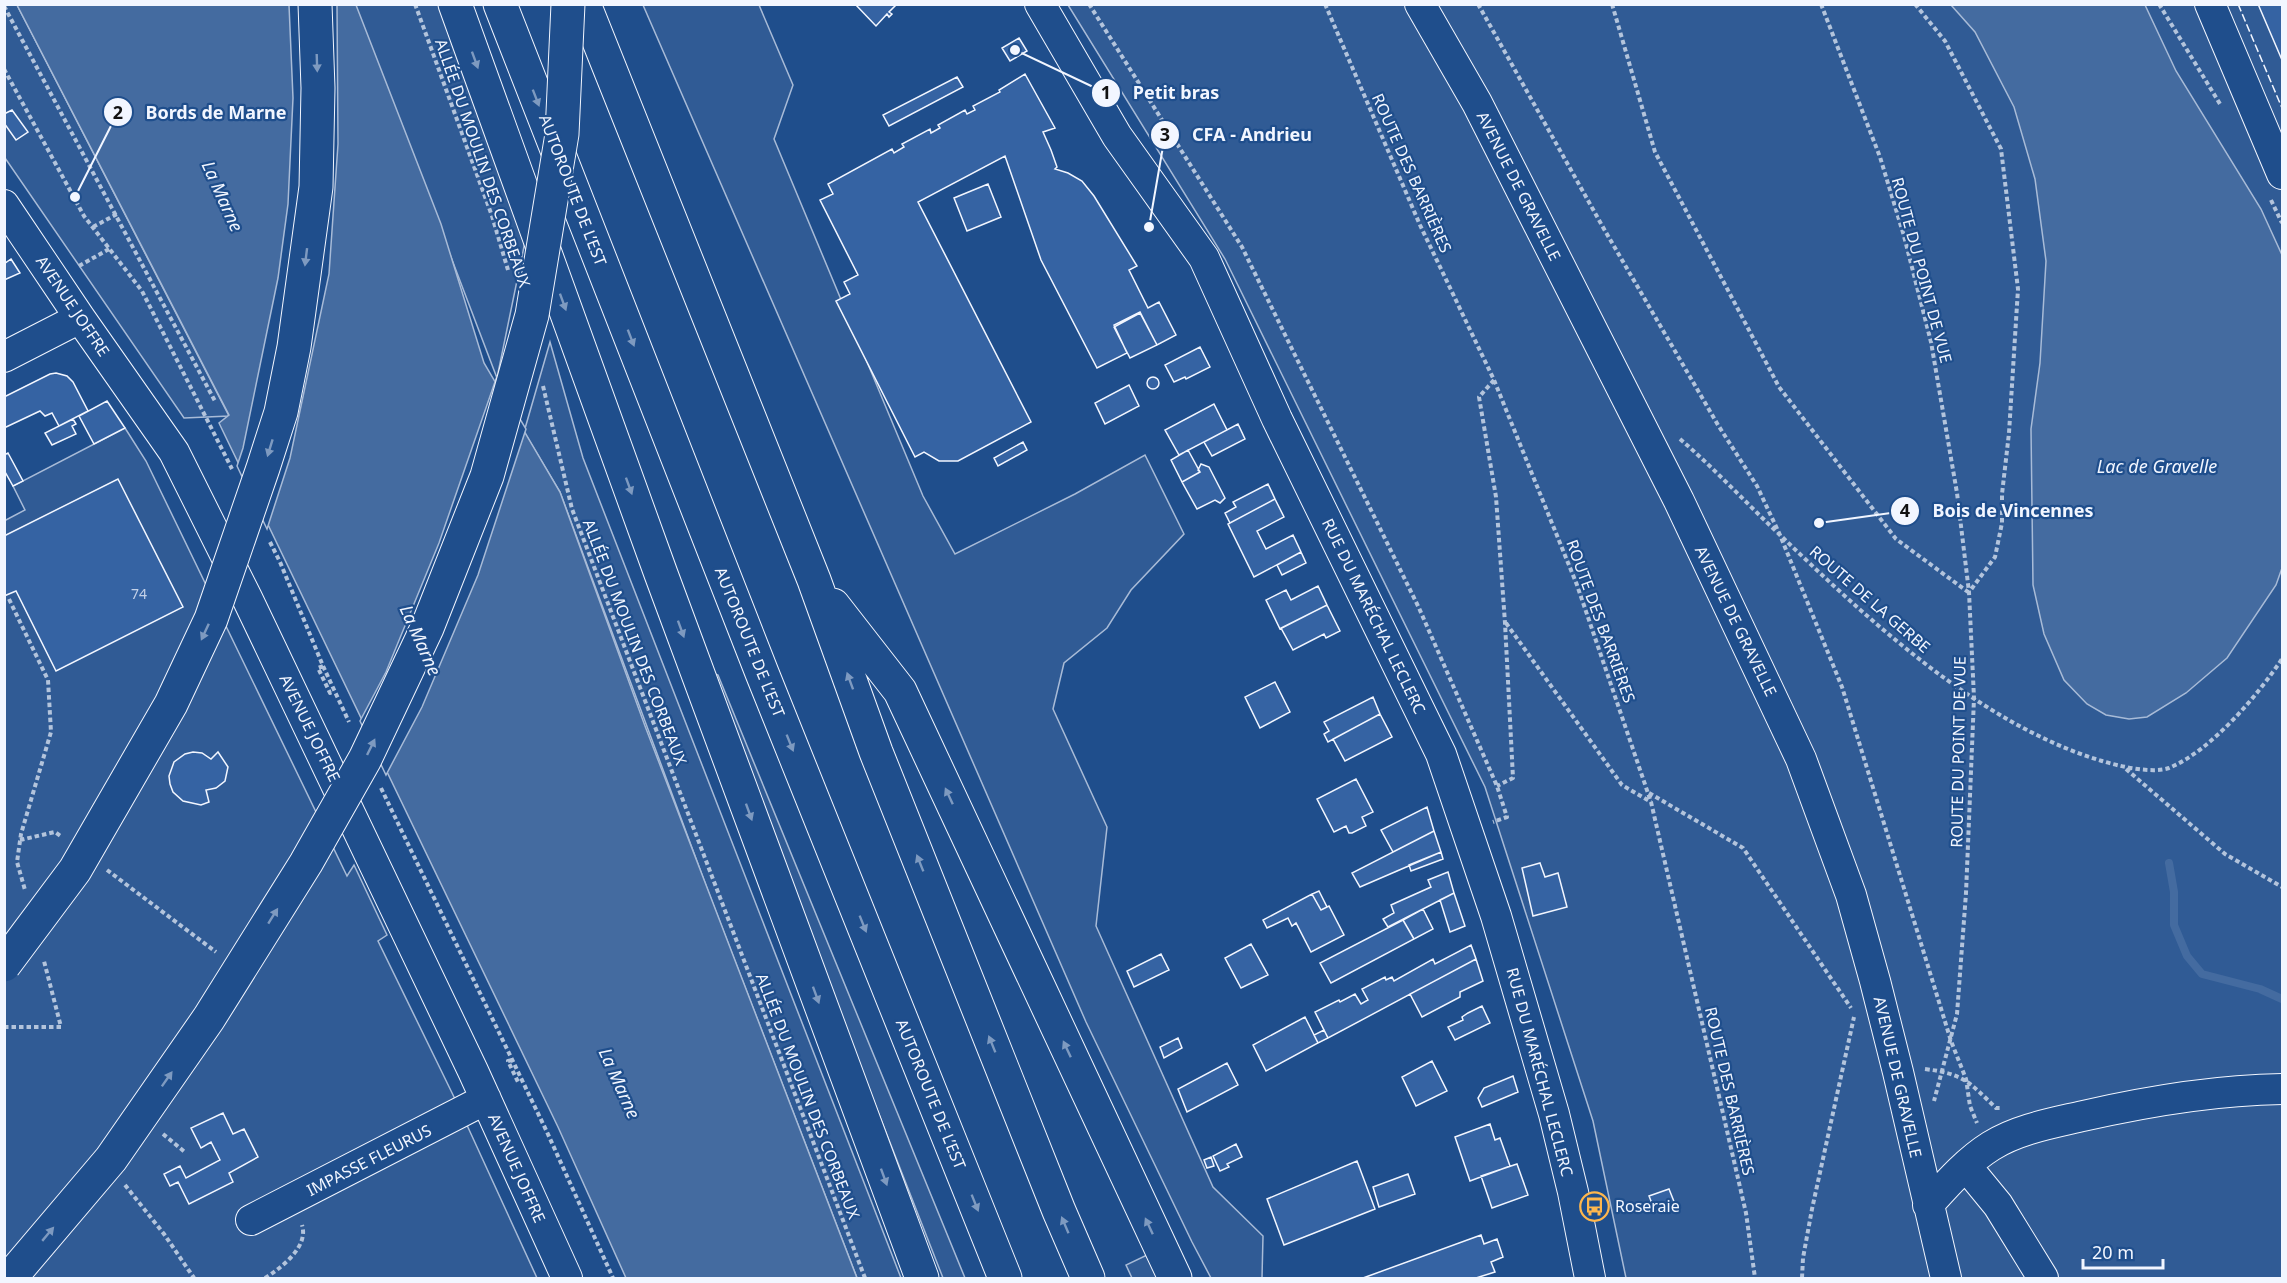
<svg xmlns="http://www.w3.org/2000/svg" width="2287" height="1283" font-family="'Noto Sans',sans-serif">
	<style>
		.built { fill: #305b95; stroke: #a8bbd7; stroke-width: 1.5 }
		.water { fill: #446ba0; stroke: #a8bbd7; stroke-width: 1.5 }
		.pier { fill: #1f4e8c; stroke: #a8bbd7; stroke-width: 1.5 }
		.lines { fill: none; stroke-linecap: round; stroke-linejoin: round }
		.stream { stroke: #446ba0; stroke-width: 8 }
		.building { fill: #3563a3; stroke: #f2f6ff; stroke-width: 1.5 }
		.minor-casing { stroke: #f2f6ff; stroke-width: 32 }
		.highway-casing { stroke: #f2f6ff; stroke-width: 35 }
		.path { stroke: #b3c4dc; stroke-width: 4; stroke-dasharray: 4.5 3; stroke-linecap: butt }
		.minor { stroke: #1f4e8c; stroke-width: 30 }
		.highway { stroke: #1f4e8c; stroke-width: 33 }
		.highway-bridge-casing { stroke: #f2f6ff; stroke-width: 35; stroke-linecap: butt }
		.highway-bridge { stroke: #1f4e8c; stroke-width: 33 }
		.fence { stroke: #f2f6ff; stroke-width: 1.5; stroke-dasharray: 8 3; stroke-linecap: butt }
		.oneway { fill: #7e9ac0 }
		.labels { text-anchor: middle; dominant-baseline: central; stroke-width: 4.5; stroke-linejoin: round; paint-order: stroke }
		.number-label { font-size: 14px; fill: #c3d1e8 }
		.street-label { font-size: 16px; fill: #f2f6ff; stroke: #1f4e8c }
		.poi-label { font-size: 16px; fill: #f2f6ff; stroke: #1f4e8c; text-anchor: start }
		.water-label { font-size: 18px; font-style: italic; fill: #f2f6ff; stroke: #1f4e8c }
		.leader { fill: none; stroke: #f2f6ff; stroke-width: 2 }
		.callout-dot { fill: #f2f6ff; stroke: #1f4e8c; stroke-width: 2 }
		.mark-label { font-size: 18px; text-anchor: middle; font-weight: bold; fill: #111 }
		.callout-label { font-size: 18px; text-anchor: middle; font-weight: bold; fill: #f2f6ff; stroke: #1f4e8c; stroke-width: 4.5; stroke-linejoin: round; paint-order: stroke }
	</style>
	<rect width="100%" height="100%" fill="#1f4e8c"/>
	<path class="built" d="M4,5H17L229,416L184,418L5,158Z
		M355,5H442L527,232L497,378Z
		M643,5H759L793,85L774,139L923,496L955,554L1075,494L1145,455L1184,534L1131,590L1107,628L1064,663L1053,709L1107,827L1096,926L1213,1187L1263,1236L1262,1278H1211L1192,1242L1086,1022Z
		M1068,5H2282V1278H1626L1593,1121L1485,787L1225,259Z
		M550,342L583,458L901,1278H857L708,891L560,492L524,432Z
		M125,428L146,461L347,876L354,865L387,935L378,941L455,1099L537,1278H5L4,521L25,510L13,486Z
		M705,670L718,675L965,1278H943Z
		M1147,1255L1160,1278H1132L1126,1265Z"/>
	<path class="water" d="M17,5H356L441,224L484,363L560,492L645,726L857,1278H626L558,1127L219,423L229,415Z
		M1951,5H2145L2176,71L2261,209L2282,255V568L2276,585L2227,658L2186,693L2147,717L2129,719L2106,715L2087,704L2064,680L2044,634L2033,585L2031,429L2040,363L2046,261L2035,179L2014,107L1975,32Z"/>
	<path class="pier" d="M289,5H337L338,144L329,274L290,458L267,529L237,466L243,448L278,278L288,204L293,98Z
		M496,379L526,429L478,575L422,707L386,775L360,721L386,672L439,543Z"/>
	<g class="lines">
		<path class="stream" d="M2169,863L2174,892V925L2187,956L2202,974L2260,989L2282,999"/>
	</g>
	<path class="building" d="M855,4H897L889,12L892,14L889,17L887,14L876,26Z
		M2258,4H2282V60Z
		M1019,38L1027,51L1010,61L1002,48Z
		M1025,74L1055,128L1043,132L1051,150L1057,167L1055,169L1068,173L1082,181L1094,196L1137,266L1129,270L1148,308L1159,302L1176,335L1157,345L1140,312L1114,325L1127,353L1097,368L1041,260L1005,156L918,202L1031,422L958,461H939L924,452L915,457L836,301L850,294L844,282L858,275L820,200L833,194L828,184L892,149L894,153L904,147L902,144L930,129L931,133L940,128L938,125L965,110L967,114L975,110L973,106L1000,92L999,90Z
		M957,77L963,87L889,126L883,115Z
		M12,110L28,132L16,140L4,123V114Z
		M988,184L1001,217L967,231L954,198Z
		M11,259L20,273L4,280V264Z
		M1140,313L1157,345L1130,358L1114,327Z
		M1200,347L1210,367L1186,379L1185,377L1174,382L1165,365Z
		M56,373L67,376L73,382L88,411L59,426L52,413L45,416L40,411L4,428V397L50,374Z
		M1147 383a6 6 0 1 1 12 0a6 6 0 1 1-12 0Z
		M1129,385L1139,406L1105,424L1095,403Z
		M107,401L125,428L94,444L79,416Z
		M1214,404L1227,430L1179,455L1165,430Z
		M73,419L76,424L72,426L76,434L52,445L45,433Z
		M1238,424L1245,439L1212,456L1204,442Z
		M1023,442L1027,450L998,466L994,458Z
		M1188,450L1200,472L1182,482L1171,460Z
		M8,453L23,481L13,486L4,470V455Z
		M1201,464L1209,467L1225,498L1220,503L1215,500L1197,509L1182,482L1200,472L1198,470Z
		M118,479L183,607L56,671L16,591L4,596V536Z
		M1268,484L1275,499L1230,523L1225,513L1236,507L1233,502Z
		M1275,499L1284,517L1257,531L1266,549L1293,535L1301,552L1254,577L1228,524Z
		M1301,552L1306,563L1282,575L1277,565Z
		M1318,586L1327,605L1280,629L1266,600L1286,590L1291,600Z
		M1327,605L1340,631L1326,638L1324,634L1293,650L1281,628Z
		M1275,682L1290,712L1260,728L1245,697Z
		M1373,697L1380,714L1328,742L1324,734L1329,731L1324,722Z
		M1380,714L1392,737L1345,761L1333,739Z
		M193,752L202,753L211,759L218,752L228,767L225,781L216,788L206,790L209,802L201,805L183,801L173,792L170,784L169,776L174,762L185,754Z
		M1356,779L1373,812L1362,817L1366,826L1352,833H1349L1346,826L1334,832L1317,799Z
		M1427,807L1434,831L1393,852L1381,830Z
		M1434,831L1441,852L1360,887L1352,873Z
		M1441,852L1443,859L1411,871L1409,865Z
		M1540,863L1545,877L1558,873L1567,907L1533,916L1522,868Z
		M1448,872L1454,893L1388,927L1383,919L1394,913L1391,905L1431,887L1428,880Z
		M1319,891L1327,907L1321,910L1312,894Z
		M1454,893L1465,926L1450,932L1440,900Z
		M1312,894L1321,910L1329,906L1344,935L1311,952L1296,923L1292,926L1288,918L1267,928L1263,920Z
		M1423,909L1433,929L1414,939L1403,920Z
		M1403,920L1414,939L1331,983L1320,963Z
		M1251,944L1268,975L1241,988L1225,958Z
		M1471,945L1476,959L1328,1038L1315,1012L1339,1000L1340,1002L1355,994L1361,1004L1368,1000L1362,989L1385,977L1386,980L1392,977L1394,981L1433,959L1435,964Z
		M1161,954L1169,970L1134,987L1127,971Z
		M1476,959L1483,981L1460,992V997L1422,1017L1410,994Z
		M1482,1006L1490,1023L1455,1040L1448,1027L1463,1020L1462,1017L1468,1013Z
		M1305,1017L1318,1043L1266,1071L1253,1045Z
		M1324,1030L1328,1038L1318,1043L1314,1035Z
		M1178,1038L1182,1048L1164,1058L1160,1047Z
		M1432,1061L1447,1091L1416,1106L1402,1077Z
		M1227,1063L1238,1085L1187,1112L1178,1089Z
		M1513,1076L1518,1092L1482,1107L1478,1098L1484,1088Z
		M223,1113L233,1134L244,1129L258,1157L229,1173L233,1182L189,1204L178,1182L170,1186L164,1174L180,1166L186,1178L220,1160L211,1142L201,1148L191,1128Z
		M1490,1124L1495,1140L1500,1138L1510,1166L1470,1181L1455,1137Z
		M1236,1144L1242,1157L1227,1164L1229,1167L1220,1171L1213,1156Z
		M1211,1157L1214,1166L1207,1168L1204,1160Z
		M1357,1161L1375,1209L1284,1245L1267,1199Z
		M1517,1164L1528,1195L1492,1208L1481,1176Z
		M1408,1174L1415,1194L1379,1207L1373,1187Z
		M1669,1189L1675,1204L1655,1211L1649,1196Z
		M1481,1235L1484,1244L1497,1239L1503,1257L1491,1262L1495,1272L1476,1278H1363Z"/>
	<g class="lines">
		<defs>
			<path id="minor" d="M1040,4L1117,136L1204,258L1277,419L1441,754L1496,916L1554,1114L1573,1192L1590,1278
				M1420,4L1477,103L1679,501L1801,759L1851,895L1875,981L1898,1072L1946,1278
				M2210,4L2282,174
				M4,205L80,318L174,452L247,598L473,1071L567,1278
				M4,357L80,318
				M1966,1166L1998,1205L2043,1278
				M1928,1205C1947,1184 1967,1161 1991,1146C2018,1129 2053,1123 2083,1116C2149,1101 2215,1090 2282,1089
				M251,1220L486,1099"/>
			<path id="highway" d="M455,4L661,574L922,1278
				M500,4L762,673L1005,1278
				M584,4L814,580L876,752L1059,1211L1088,1278
				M833,605L900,691L1175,1278"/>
		</defs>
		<use href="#minor" class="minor-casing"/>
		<use href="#highway" class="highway-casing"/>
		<path class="path" d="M415,4L492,216L508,270
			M1089,4L1242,247L1419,608L1497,786L1507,817L1493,822
			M1325,4L1420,225L1494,380L1577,585L1651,802L1746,1213L1755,1278
			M1478,4L1604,229L1718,425L1757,486L1780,535L1842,687L1951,1041L1966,1079L1970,1106L1977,1123
			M1612,4L1655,152L1779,387L1896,539L1968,592
			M1821,4L1880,157L1904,236L1931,342L1957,493L1969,592L1974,698L1966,893L1957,1014L1934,1101
			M1915,4L1945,41L2001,149L2018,289L2009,433L2002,494V523L1995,557L1970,591
			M2159,4L2220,104
			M4,6L216,403
			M4,69L84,216L142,291L232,469
			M2271,200L2282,223
			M93,227L117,214
			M79,266L109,249
			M1494,380L1479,397L1496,497L1505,623L1513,778L1497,786
			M543,386L572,509L865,1278
			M1680,439C1714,468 1745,502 1778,533C1868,620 1981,725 2102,761C2118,766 2152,774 2169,768C2212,750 2257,696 2282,659
			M270,542L280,562L323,666L349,722
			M9,599L48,680L51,732L21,834L17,862L25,890
			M1506,623L1622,785L1651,802
			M323,666L318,668L330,693L334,691
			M2126,769L2225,854L2282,887
			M381,788L547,1132L613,1278
			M1649,793L1743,848L1851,1008
			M20,840L55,832L62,837
			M107,870L216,952
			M4,1027H61L44,961
			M512,1060L508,1061L518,1082L522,1081
			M1925,1069C1964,1074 1969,1082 1996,1108H2000
			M163,1134L186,1153
			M125,1185L164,1234L194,1278
			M265,1278C281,1268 309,1247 302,1225
			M1802,1278L1803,1258L1812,1209L1854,1017"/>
		<use href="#minor" class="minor"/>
		<use href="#highway" class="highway"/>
		<defs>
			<path id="highway-bridge" d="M4,965L75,870L171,704L211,619L263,468L281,412L294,347L316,187L318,88L315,4
				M10,1278L111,1159L209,1018L306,863L365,759L427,628L487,476L532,315L562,134L568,4"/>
		</defs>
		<use href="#highway-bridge" class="highway-bridge-casing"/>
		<use href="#highway-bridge" class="highway-bridge"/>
		<path class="fence" d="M2238,4L2282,108"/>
	</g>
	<defs><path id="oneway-solid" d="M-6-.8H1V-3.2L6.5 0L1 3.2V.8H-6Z" transform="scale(1.5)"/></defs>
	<g class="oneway">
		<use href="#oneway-solid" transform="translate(475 60) rotate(70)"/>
		<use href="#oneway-solid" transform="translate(317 63) rotate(88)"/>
		<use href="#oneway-solid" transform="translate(536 98) rotate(69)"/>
		<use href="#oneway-solid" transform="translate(306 257) rotate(97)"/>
		<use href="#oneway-solid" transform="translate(563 302) rotate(70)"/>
		<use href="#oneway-solid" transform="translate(631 338) rotate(69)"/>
		<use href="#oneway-solid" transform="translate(270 448) rotate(107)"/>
		<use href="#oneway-solid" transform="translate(629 486) rotate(70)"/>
		<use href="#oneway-solid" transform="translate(681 629) rotate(70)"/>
		<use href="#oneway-solid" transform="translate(205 632) rotate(115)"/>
		<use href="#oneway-solid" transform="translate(850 681) rotate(-110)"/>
		<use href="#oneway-solid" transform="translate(790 743) rotate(68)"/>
		<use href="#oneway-solid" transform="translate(371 747) rotate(-64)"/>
		<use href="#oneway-solid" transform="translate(949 796) rotate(-115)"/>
		<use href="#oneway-solid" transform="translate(749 812) rotate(70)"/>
		<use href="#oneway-solid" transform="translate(920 863) rotate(-112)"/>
		<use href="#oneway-solid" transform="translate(273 916) rotate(-58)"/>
		<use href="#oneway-solid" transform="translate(863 924) rotate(68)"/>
		<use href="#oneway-solid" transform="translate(816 995) rotate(70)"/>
		<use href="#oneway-solid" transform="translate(992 1044) rotate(-112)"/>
		<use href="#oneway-solid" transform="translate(1067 1049) rotate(-115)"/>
		<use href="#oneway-solid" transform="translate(167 1079) rotate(-55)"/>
		<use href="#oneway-solid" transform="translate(884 1177) rotate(70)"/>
		<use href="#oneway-solid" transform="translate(975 1203) rotate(68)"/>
		<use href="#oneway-solid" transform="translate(1065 1225) rotate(-113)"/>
		<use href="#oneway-solid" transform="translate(1149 1226) rotate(-115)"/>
		<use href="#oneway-solid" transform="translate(48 1234) rotate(-50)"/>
	</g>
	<defs>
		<symbol id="bus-ring" viewBox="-11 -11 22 22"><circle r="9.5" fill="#1f4e8c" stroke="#ffb74d" stroke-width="1.5"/><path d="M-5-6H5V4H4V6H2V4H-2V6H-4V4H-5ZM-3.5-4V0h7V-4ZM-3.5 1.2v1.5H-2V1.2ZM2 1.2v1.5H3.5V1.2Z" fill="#ffb74d"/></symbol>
	</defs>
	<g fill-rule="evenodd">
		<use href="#bus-ring" x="1578" y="1190" width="33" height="33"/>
	</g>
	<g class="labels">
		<g class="number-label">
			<text x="139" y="593">74</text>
		</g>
		<g class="street-label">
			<text transform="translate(483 163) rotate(71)">ALLÉE DU MOULIN DES CORBEAUX</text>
			<text transform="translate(1412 173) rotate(66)">ROUTE DES BARRIÈRES</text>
			<text transform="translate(1519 186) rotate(63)">AVENUE DE GRAVELLE</text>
			<text transform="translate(573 190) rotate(69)">AUTOROUTE DE L’EST</text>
			<text transform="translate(1922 270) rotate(75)">ROUTE DU POINT DE VUE</text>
			<text transform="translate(73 306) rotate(56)">AVENUE JOFFRE</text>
			<text transform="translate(1870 599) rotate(41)">ROUTE DE LA GERBE</text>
			<text transform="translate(1374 616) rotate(64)">RUE DU MARÉCHAL LECLERC</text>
			<text transform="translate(1601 621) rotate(70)">ROUTE DES BARRIÈRES</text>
			<text transform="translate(1736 621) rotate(64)">AVENUE DE GRAVELLE</text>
			<text transform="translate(635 642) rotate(69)">ALLÉE DU MOULIN DES CORBEAUX</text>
			<text transform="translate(750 642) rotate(68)">AUTOROUTE DE L’EST</text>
			<text transform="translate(310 728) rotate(64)">AVENUE JOFFRE</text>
			<text transform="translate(1958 752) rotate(-89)">ROUTE DU POINT DE VUE</text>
			<text transform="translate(1540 1072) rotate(75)">RUE DU MARÉCHAL LECLERC</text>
			<text transform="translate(1898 1077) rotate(77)">AVENUE DE GRAVELLE</text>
			<text transform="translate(1730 1091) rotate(77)">ROUTE DES BARRIÈRES</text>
			<text transform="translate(931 1094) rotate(68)">AUTOROUTE DE L’EST</text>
			<text transform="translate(808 1096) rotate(69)">ALLÉE DU MOULIN DES CORBEAUX</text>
			<text transform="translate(369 1160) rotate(-27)">IMPASSE FLEURUS</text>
			<text transform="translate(517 1168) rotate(66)">AVENUE JOFFRE</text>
		</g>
		<g class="poi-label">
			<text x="1615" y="1206">Roseraie</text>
		</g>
		<g class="water-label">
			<text transform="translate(223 196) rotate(66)">La Marne</text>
			<text x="2157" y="466">Lac de Gravelle</text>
			<text transform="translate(421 640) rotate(66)">La Marne</text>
			<text transform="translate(620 1083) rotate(66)">La Marne</text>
		</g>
	</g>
	<path class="leader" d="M1015 50L1106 93M75 197L118 112M1149 227L1165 135M1819 523L1905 511"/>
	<g class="callout-dot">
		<circle cx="1015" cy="50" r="6"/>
		<circle cx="75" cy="197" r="6"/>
		<circle cx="1149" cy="227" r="6"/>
		<circle cx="1819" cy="523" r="6"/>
		<circle cx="1106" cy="93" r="15"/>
		<circle cx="118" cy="112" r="15"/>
		<circle cx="1165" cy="135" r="15"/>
		<circle cx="1905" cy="511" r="15"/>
	</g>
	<g class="mark-label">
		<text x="1106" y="99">1</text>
		<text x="118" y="119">2</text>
		<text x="1165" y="141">3</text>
		<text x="1905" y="517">4</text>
	</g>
	<g class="callout-label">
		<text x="1176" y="99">Petit bras</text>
		<text x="216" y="119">Bords de Marne</text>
		<text x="1252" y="141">CFA - Andrieu</text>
		<text x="2013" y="517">Bois de Vincennes</text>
	</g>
	<rect width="2287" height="1283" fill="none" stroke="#f2f6ff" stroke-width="12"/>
	<path d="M2083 1259v9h80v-9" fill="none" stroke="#f2f6ff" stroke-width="3"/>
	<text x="2092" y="1259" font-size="18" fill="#f2f6ff" stroke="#1f4e8c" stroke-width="4.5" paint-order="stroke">20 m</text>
</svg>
